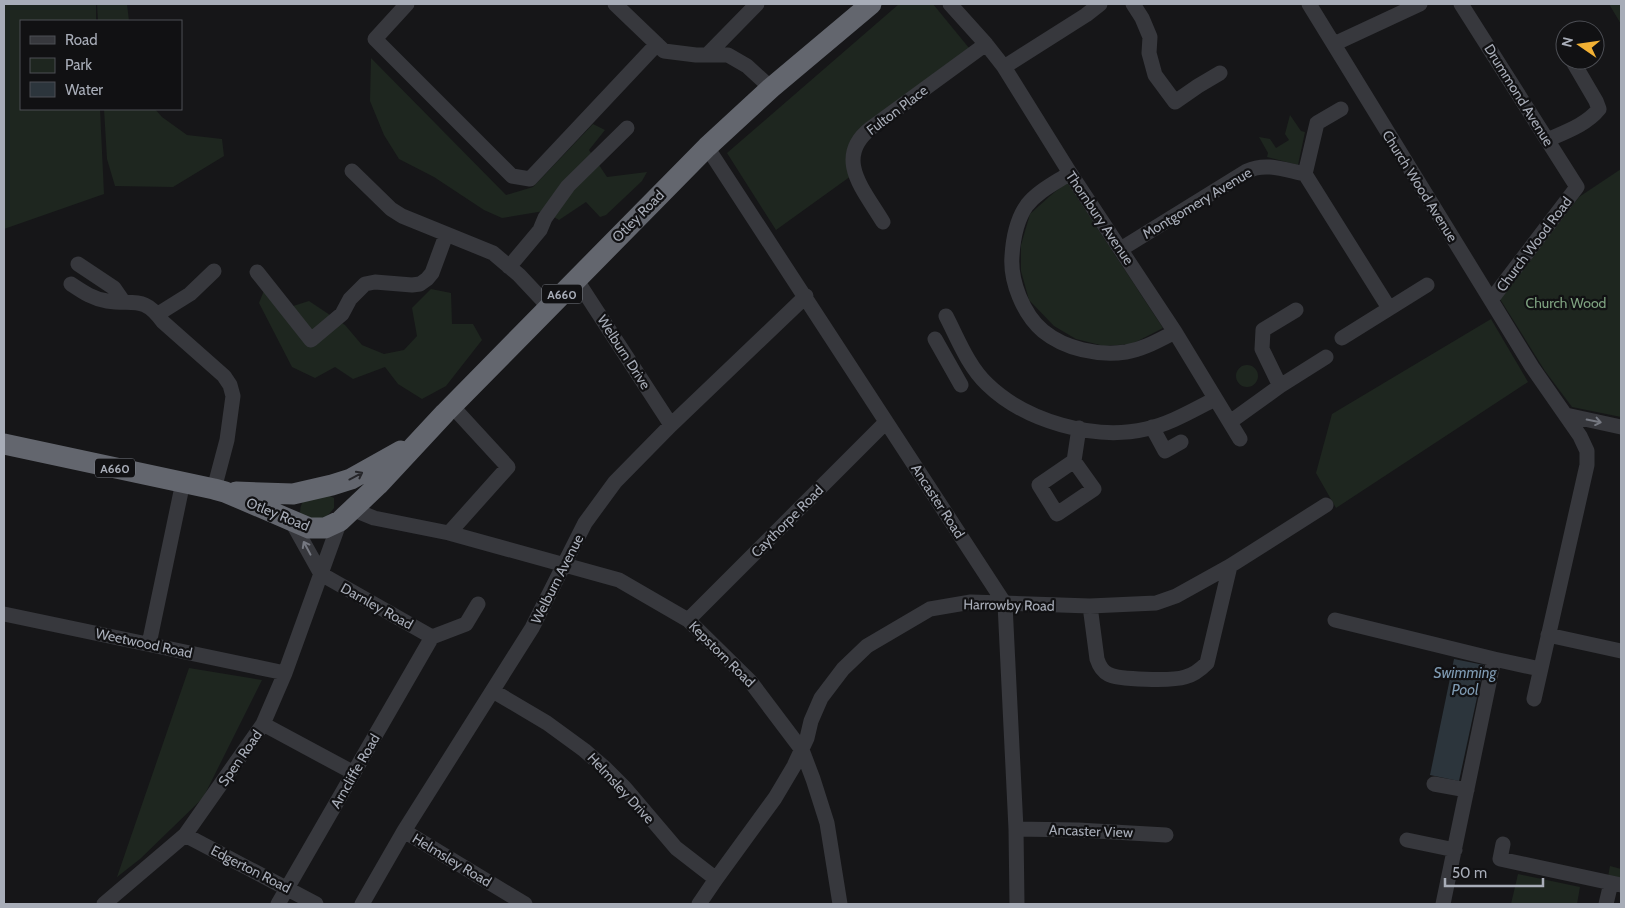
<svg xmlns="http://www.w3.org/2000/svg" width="1625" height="908" font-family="Cabin,sans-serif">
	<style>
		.green { fill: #1e261f }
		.water { fill: #2c353c }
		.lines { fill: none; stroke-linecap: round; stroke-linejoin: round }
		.minor { stroke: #37383d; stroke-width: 15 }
		.highway { stroke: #63666e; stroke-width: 21 }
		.oneway { stroke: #757881 }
		.oneway2 { stroke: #26262a }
		.labels { text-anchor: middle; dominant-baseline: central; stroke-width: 4.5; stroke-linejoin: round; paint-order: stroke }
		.shield { fill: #111113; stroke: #7b7e86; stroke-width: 1 }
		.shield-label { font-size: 12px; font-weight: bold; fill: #a8adb8 }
		.street-label { font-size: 14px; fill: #a8adb8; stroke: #111113 }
		.park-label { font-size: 14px; fill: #7fa381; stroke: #111113 }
		.water-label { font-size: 15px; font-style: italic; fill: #7f9bb3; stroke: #111113 }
	</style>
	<rect width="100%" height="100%" fill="#161618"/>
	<path class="green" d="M4,4H96V21H21V109H100L104,194L4,229Z
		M97,4H127L129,21H98Z
		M899,4H933L969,48L860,128C846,146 843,154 851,176L776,230L727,153Z
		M1609,4H1621V24Z
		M371,58L506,195L533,187L593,124L605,130L589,150L607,177L647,172L642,181L606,215L600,217L586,202L559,220L544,211L502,218L484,210L434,177L399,159L384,135L370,101Z
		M104,109H155L162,117L187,135L222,139L224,156L173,187L115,186L107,159Z
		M1290,115L1301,131L1305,132L1298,165L1267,157L1268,153L1259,137L1270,139L1276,148L1289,140L1285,134Z
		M1621,169V417L1572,407L1545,371L1500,299L1579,197Z
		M1067,182L1163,328L1132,344L1104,346L1076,339L1054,326L1029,300L1021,271V245L1030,214L1050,196Z
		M265,288L290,307L309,301L345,325L362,345L384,354L404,350L417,336L412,308L431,289L451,293L452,324H473L482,340L446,386L422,399L398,384L385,367L353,379L335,367L315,378L292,367L259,303Z
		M1491,319L1528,382L1336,508L1316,473L1332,414Z
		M1236 376a11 11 0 1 1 22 0a11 11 0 1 1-22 0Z
		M326,494L334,498V508C324,522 315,522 300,514C300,496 311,497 326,494Z
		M189,668L262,680L203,798L140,859L117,877Z
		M1610,866L1621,869V880L1608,877Z
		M1518,874L1580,887L1577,904H1511Z"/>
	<path class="water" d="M1454,659L1484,665L1459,781L1430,775Z"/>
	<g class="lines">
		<path class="minor" d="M407,4L375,39L512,176L530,179L657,44
			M615,4L664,51L696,55H728L747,66L771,88
			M950,4L986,44L1004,67L1070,173L1175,332L1240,439
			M1133,4L1142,18L1150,37L1149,53L1155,75L1175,102L1198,86L1220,73
			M1309,4L1532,367L1580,436L1587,451V465L1534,699
			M1461,4L1577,187L1491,300
			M1334,44L1420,4
			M707,55L757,4
			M1004,67L1086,15L1100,4
			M1547,140C1565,132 1586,125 1599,109L1596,101L1572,60
			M707,147L1005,604L1016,829L1017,904
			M352,171L391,209L402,216L493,253L519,275L549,307
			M1070,173C1055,183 1038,191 1027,205C1017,219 1013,240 1012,256C1010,281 1023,314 1043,331C1065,349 1098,356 1126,352C1144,349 1159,340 1175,332
			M1305,174L1317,123L1341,109
			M883,222C864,190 833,158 871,128L986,44
			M1121,249L1247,171C1266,162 1285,170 1305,174L1389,308
			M78,264L114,288L123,301
			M509,267L540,230L545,218L568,186L627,128
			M257,272L311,340L342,314L350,299L365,284L375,282L412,285L420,284L427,279L432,273L446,235
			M576,279L671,425
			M71,284C83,292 93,299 107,301C134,305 144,295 163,322L224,376L230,385L233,396L227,440L214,489
			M158,314L190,294L214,271
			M946,316C958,339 968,366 987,384C1025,421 1094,441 1146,429C1170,424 1193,410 1215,399
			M1342,338L1427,285
			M935,339L961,385
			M1280,386L1262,349L1263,330L1296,310
			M1566,415L1621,427
			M1230,422L1280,386L1326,357
			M1152,427L1165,451L1181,442
			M1074,461L1039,485L1057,514L1094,489L1074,461L1079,428
			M352,509L374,518L449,533L619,580L688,620L750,681L802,750L813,779L827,823L840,904
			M292,522L321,574
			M449,533L508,467L452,406
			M321,574L432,637
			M1090,606L1097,659C1099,665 1102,671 1108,674C1118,680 1173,681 1185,677C1194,675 1201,669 1207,663L1230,566
			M4,614L285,673
			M688,620L886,422
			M1335,620L1494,659
			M1548,635L1621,651
			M432,637L466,624L478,604
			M149,644L183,482
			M493,691L547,723L584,750L606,769L625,788L676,848L716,879
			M263,724L354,773
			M1434,784L1467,790
			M1016,829L1078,830L1166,835
			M404,831L525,904
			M185,835L316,904
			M1407,840L1455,850
			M1503,844L1500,859L1621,885
			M104,904L185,835L263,724L285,673L340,521
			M278,904L432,637
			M362,904L404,831L532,628L585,523L615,482L671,425L806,296
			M699,904L716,879L775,798L794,766L807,738L811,721L821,698L843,669L867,646L930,609L971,602L1090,606L1156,603L1176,596L1230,566L1326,505
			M1443,904L1494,659L1540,669
			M1606,904L1611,883"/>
		<path class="highway" d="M4,444L214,489L225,492L309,528H325L340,521L378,485L445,413L707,147L771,88L871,4
			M236,492L293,494L332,485L351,479L401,451"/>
	</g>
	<defs><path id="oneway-shaft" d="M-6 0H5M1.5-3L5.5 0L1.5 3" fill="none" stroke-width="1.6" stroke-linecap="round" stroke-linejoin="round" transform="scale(1.25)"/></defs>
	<g class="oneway">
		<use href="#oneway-shaft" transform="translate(1594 421) rotate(11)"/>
		<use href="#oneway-shaft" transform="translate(307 548) rotate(-118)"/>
	</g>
	<use class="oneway2" href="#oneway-shaft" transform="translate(356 476) rotate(-28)"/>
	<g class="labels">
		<g class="shield">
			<rect x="542" y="284.5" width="40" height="19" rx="4"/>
			<rect x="95" y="458.5" width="40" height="19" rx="4"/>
		</g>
		<g class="shield-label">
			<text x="562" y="294">A660</text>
			<text x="115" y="468">A660</text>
		</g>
		<g class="street-label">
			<text transform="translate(1519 95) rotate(58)">Drummond Avenue</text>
			<text transform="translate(897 110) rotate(-37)">Fulton Place</text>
			<text transform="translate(1420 186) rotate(58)">Church Wood Avenue</text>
			<text transform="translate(1197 203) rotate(-31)">Montgomery Avenue</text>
			<text transform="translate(638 216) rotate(-45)">Otley Road</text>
			<text transform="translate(1100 218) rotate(56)">Thornbury Avenue</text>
			<text transform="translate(1534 244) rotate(-53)">Church Wood Road</text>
			<text transform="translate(624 352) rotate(57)">Welburn Drive</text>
			<text transform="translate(938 501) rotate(57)">Ancaster Road</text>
			<text transform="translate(278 514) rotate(22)">Otley Road</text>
			<text transform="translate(787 521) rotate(-45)">Caythorpe Road</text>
			<text transform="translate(557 579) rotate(-63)">Welburn Avenue</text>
			<text transform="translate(1009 605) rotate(1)">Harrowby Road</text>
			<text transform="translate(377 606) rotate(29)">Darnley Road</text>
			<text transform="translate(144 643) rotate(12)">Weetwood Road</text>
			<text transform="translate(722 654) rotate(45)">Kepstorn Road</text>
			<text transform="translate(240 758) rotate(-55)">Spen Road</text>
			<text transform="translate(355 771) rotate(-60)">Arncliffe Road</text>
			<text transform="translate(621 788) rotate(47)">Helmsley Drive</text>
			<text transform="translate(1091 831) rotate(2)">Ancaster View</text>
			<text transform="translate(452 860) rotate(31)">Helmsley Road</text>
			<text transform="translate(251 869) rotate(27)">Edgerton Road</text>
		</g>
		<g class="park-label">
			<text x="1566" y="303">Church Wood</text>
		</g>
		<g class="water-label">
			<text x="1465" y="673">Swimming<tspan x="1465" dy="17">Pool</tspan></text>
		</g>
	</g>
	<rect width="1625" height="908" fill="none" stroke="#a8adb8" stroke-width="10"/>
	<rect x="20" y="20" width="162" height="90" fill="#111113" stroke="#4d4f55"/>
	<rect x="30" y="36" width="25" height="8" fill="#37383d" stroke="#4d4f55"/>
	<text x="65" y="45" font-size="15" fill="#a8adb8">Road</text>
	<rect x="30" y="58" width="25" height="15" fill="#1e261f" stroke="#4d4f55"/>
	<text x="65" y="70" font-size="15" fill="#a8adb8">Park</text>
	<rect x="30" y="82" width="25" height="15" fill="#2c353c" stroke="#4d4f55"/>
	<text x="65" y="95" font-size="15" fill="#a8adb8">Water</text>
	<g transform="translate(1580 45) rotate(283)"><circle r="24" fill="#111113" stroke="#4d4f55"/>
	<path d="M0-4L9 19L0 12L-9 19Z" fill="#f2b134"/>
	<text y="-8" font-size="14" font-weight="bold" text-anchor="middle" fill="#a8adb8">N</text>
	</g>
	<path d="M1445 878v8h98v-8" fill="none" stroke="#a8adb8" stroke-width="2.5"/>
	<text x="1452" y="878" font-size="15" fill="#a8adb8" stroke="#111113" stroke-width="4" paint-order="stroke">50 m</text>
</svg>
